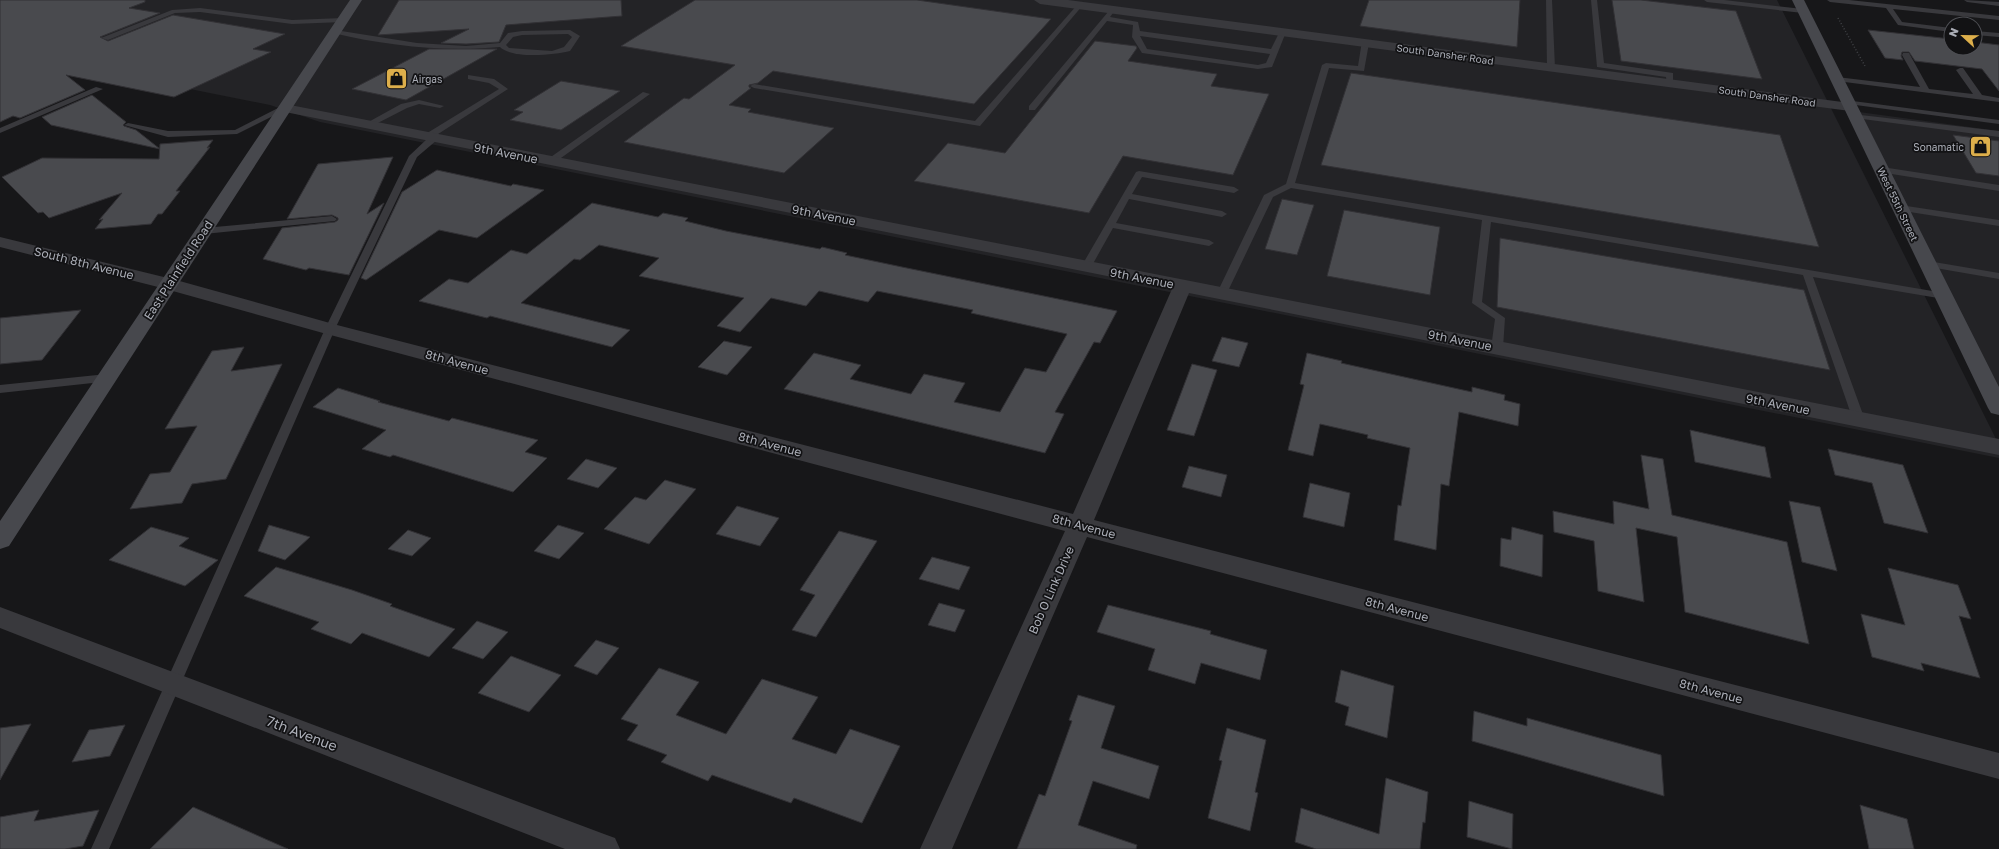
<svg xmlns="http://www.w3.org/2000/svg" width="1999" height="849" font-family="'Golos Text',sans-serif">
	<style>
		.built { fill: #232326 }
		.building { fill: #494a4e; stroke: #323135 }
		.lines { fill: none; stroke-linecap: round; stroke-linejoin: round }
		.path { stroke: #3f4044; stroke-width: 1.5; stroke-dasharray: 1 2; stroke-linecap: butt }
		.service { fill: #39393d; fill-rule: evenodd }
		.minor { fill: #39393d; fill-rule: evenodd }
		.secondary { fill: #47484d; fill-rule: evenodd }
		.labels { text-anchor: middle; dominant-baseline: central; stroke-width: 3.5; stroke-linejoin: round; paint-order: stroke }
		.far-street-label { font-size: 10px; fill: #abaeb7; stroke: #121214 }
		.far-poi-label { font-size: 10px; fill: #abaeb7; stroke: #121214; text-anchor: start }
		.street-label { font-size: 12px; fill: #abaeb7; stroke: #121214 }
		.near-street-label { font-size: 14px; fill: #abaeb7; stroke: #121214 }
	</style>
	<rect width="100%" height="100%" fill="#171719"/>
	<path class="built" d="M0,0H1777L1999,445V458L320,122L270,105L0,51Z
		M1859,112L1999,131V394Z"/>
	<path class="building" d="M0,0H145V2L129,8L160,13L100,37L108,41L173,15L285,34L253,49L271,52L174,97L66,75L85,90L20,118L13,116L0,122Z
		M399,0H621L622,16L506,25L499,42L466,44L441,43L469,29L378,35Z
		M695,0H917L1051,19L974,104L773,71L758,83L749,85V87L751,88L729,105L751,109L748,112L834,128L784,173L624,142L684,98L689,99L735,65L621,46Z
		M1369,0H1520L1517,47L1360,26Z
		M1612,0H1641L1736,11L1762,79L1621,61Z
		M1868,30L1951,39V48H1975V42L1999,45V91L1982,69L1915,61L1909,52H1902L1901,56L1903,60L1885,58Z
		M1095,41L1136,46L1137,48L1128,61L1217,74L1211,86L1269,94L1233,175L1123,156L1089,213L914,181L948,143L1005,153Z
		M429,49H497L406,100L352,89Z
		M1351,73L1780,135L1819,247L1321,165Z
		M561,81L620,91L561,130L510,120L523,112L514,110Z
		M92,95L126,122L123,125L124,126L136,130L160,149L51,125L42,117Z
		M1953,135L1999,141V176L1976,173Z
		M213,140L207,148L210,147L176,191H180L162,214H158L151,224L95,229L103,219L99,220L122,193L49,218L43,212L38,213L2,177L42,158L159,159L160,144Z
		M393,157L367,214L384,203L349,275L309,268L306,270L263,259L282,228L335,222L338,220V218L332,215L287,219L318,164Z
		M437,170L511,186L513,184L544,190L477,238L439,230L366,280L361,278L402,192Z
		M1282,199L1314,205L1297,255L1265,249Z
		M592,203L658,217L663,213L688,218L685,221L726,231L820,249L822,247L847,253L845,255L902,267L1117,311L1100,343L1094,342L1055,412L1064,414L1045,453L784,389L814,353L861,365L850,379L911,394L924,374L965,383L954,402L1000,412L1025,368L1046,372L1067,334L971,313L973,310L877,291L868,302L819,291L806,306L771,298L740,332L717,326L744,298L639,276L659,258L599,245L580,260L574,259L521,303L630,330L612,347L490,316L487,318L419,301L449,279L468,283L511,250L527,254Z
		M1344,210L1440,227L1430,295L1327,276Z
		M1500,238L1804,290L1830,370L1497,307Z
		M81,310L42,360L0,364V318Z
		M1222,337L1248,343L1239,367L1212,361Z
		M724,341L752,347L727,375L698,367Z
		M244,347L231,371L282,364L226,479L192,484L182,503L130,509L150,474L170,472L197,426L165,429L212,351Z
		M1307,353L1342,361L1341,363L1472,392V387L1505,395L1504,400L1520,404L1518,426L1459,412L1449,486L1441,484L1436,550L1394,540L1398,505L1401,506L1410,448L1367,438L1368,435L1320,424L1313,456L1288,450L1304,385L1300,384Z
		M1192,364L1217,370L1194,436L1167,430Z
		M338,388L380,401L378,402L449,421L452,418L538,440L525,452L547,458L513,492L393,455L390,457L362,449L386,430L313,407Z
		M1690,430L1765,447L1771,478L1695,462Z
		M1828,449L1903,465L1928,533L1884,523L1872,483L1835,475Z
		M1641,455L1663,459L1672,515L1787,542L1809,644L1685,612L1677,537L1636,528L1644,602L1598,591L1594,541L1554,532L1553,511L1614,524L1613,501L1649,509Z
		M586,459L617,468L598,488L567,479Z
		M1189,466L1227,475L1221,497L1182,487Z
		M665,480L696,489L649,544L604,529L635,497L646,500Z
		M1310,483L1350,493L1344,527L1303,517Z
		M1789,501L1820,507L1837,571L1802,562Z
		M737,506L779,518L760,546L716,534Z
		M269,525L310,537L285,560L258,551Z
		M558,525L584,533L559,559L534,551Z
		M151,527L189,538L179,546L218,560L185,586L109,560Z
		M1512,527L1543,535L1542,577L1500,566L1501,538L1511,540Z
		M408,530L431,538L412,556L388,549Z
		M839,531L877,541L816,637L792,630L815,595L800,590Z
		M932,557L970,567L959,590L919,579Z
		M276,567L352,590L392,604L390,606L455,629L429,657L362,633L351,644L311,629L319,622L244,596Z
		M1888,568L1958,585L1971,619L1959,616L1980,678L1921,663L1924,671L1872,657L1861,614L1905,625Z
		M939,603L965,610L955,632L928,625Z
		M1108,605L1211,631L1210,634L1267,650L1260,680L1201,663L1195,684L1148,670L1155,649L1097,632Z
		M477,621L508,632L483,659L452,648Z
		M596,640L619,648L597,675L574,666Z
		M511,656L561,675L529,712L478,693Z
		M659,668L699,682L676,715L726,734L762,679L818,697L792,739L836,754L850,729L900,746L862,823L794,798L791,803L712,775L708,781L661,762L667,755L627,740L638,725L621,719Z
		M1341,670L1394,686L1387,738L1345,725L1349,707L1335,702Z
		M1078,695L1115,706L1101,748L1159,766L1149,799L1093,781L1078,825L1137,845L1136,849H1017L1039,794L1045,796L1072,721L1069,720Z
		M1474,711L1527,726V718L1661,755L1664,796L1472,741Z
		M31,724L0,780V728Z
		M125,725L110,756L72,762L89,730Z
		M1227,728L1266,740L1255,792L1258,793L1250,831L1208,818L1222,761L1219,760Z
		M1386,778L1428,792L1425,823L1423,822L1420,849H1316L1295,842L1301,808L1379,834Z
		M1469,801L1513,814L1512,849L1467,837Z
		M1860,805L1907,819L1914,849H1869Z
		M193,807L288,849H150Z
		M39,810L34,821L99,810L83,846L65,849H0V817Z"/>
	<g class="lines">
		<path class="path" d="M1838,18L1865,66"/>
		<path class="service" d="M1546,0H1552L1555,68L1551,70L1547,68Z
			M1591,0H1597L1604,63L1673,73V85H1667L1666,77L1597,67Z
			M1704,0H1724L1803,9L1806,11L1803,13L1707,2Z
			M1827,0H1849L1999,16V20L1893,9L1902,22L1951,28V32L1898,25L1886,8L1830,2Z
			M1964,0L1999,2V6L1967,2Z
			M1078,4L1083,5L980,126L754,88L750,86L754,84L975,121Z
			M200,8L292,20L343,18L346,20L343,22L292,24L200,12L175,13L108,40L101,38L172,10Z
			M1110,11L1113,13L1110,17L1138,22L1140,31L1271,49L1280,31L1286,32L1272,67L1258,69L1142,53L1132,37L1133,25L1107,21L1035,110H1029V106L1108,12ZM1140,36L1270,54L1266,63L1258,65L1147,49Z
			M335,30L417,43L466,46L500,43L508,33L522,31L570,30L580,36L570,51C554,55 512,59 500,47C445,52 387,46 333,33V31ZM568,34L572,37L564,47L552,51L509,48L506,45L513,37L522,35Z
			M1975,31L1999,33V37L1975,35Z
			M1362,41L1369,43L1364,71L1329,68L1295,183L1944,293L1949,296L1944,299L1813,277L1865,420L1859,424L1853,420L1803,275L1491,222L1482,302L1505,318L1503,348L1497,351L1491,348L1495,319L1472,303L1482,220L1291,188L1273,197L1227,293L1226,295H1218L1217,293L1264,195L1286,184L1322,65L1326,63L1358,66Z
			M1903,53H1909L1929,89L1973,94L1956,70L1960,68H1963L1982,95L1999,98V102L1837,81L1833,79L1837,77L1920,87L1902,55Z
			M468,75L494,79L508,89L435,136L438,138L437,140L417,157L335,329L109,849H91L325,329L409,156L427,139H424V135L499,89L489,83L468,79Z
			M96,87L103,89L0,133V128Z
			M643,92L650,94L554,163H548V159Z
			M419,100L444,106L440,108L419,104L407,108L370,127H364L363,125L401,104Z
			M1845,100L1999,120V124L1848,104L1844,102Z
			M282,106L289,108L237,134L168,137L124,125L128,123L168,131L235,130Z
			M1852,114L1999,131V137L1855,118L1851,116Z
			M1882,167L1999,185V191L1879,172V168Z
			M1139,171L1234,187L1239,190L1234,193L1142,177L1132,194L1222,211L1227,214L1222,217L1129,199L1116,223L1209,240L1214,243L1209,246L1113,228L1090,269H1082L1081,267L1136,172Z
			M1900,205L1999,220V226L1897,210V206Z
			M332,216L337,219L335,221L204,234L199,231L204,228Z
			M1928,261L1999,273V279L1924,266L1923,264Z
			M107,374L113,378L111,381L0,393V385Z"/>
		<path class="minor" d="M1034,0H1068L1850,103L1855,104L1857,107L1855,110L1850,111L1040,4Z
			M285,104L1999,439V455L1189,293L1094,520L1999,753V779L1087,537L952,849H920L1065,531L323,333L162,288L0,247V237L176,280L337,325L1073,514L1172,289L280,111L278,108L280,105Z
			M0,607L604,834L615,838L620,849H565L0,628Z"/>
		<path class="secondary" d="M350,0H362L9,546L0,549V521Z
			M1792,0H1804L1999,387V415L1991,413L1988,408Z"/>
	</g>
	<defs>
		<symbol id="shop-square" viewBox="-11 -11 22 22"><rect x="-9" y="-9" width="18" height="18" rx="4" fill="#ddaf4b" stroke="#121214"/><path d="M-5-2.5h2.3a2.7 3.5 0 0 1 5.4 0H5L5.5 6h-11ZM-1.5-2.5h3a1.5 2.3 0 0 0-3 0Z" fill="#111"/></symbol>
	</defs>
	<g fill-rule="evenodd">
		<use href="#shop-square" x="384" y="66" width="25" height="25"/>
		<use href="#shop-square" x="1968" y="134" width="25" height="25"/>
	</g>
	<g class="labels">
		<g class="far-street-label">
			<text transform="translate(1445 54) rotate(8)">South Dansher Road</text>
			<text transform="translate(1767 96) rotate(8)">South Dansher Road</text>
			<text transform="translate(1898 204) rotate(64)">West 55th Street</text>
		</g>
		<g class="far-poi-label">
			<text x="412" y="79">Airgas</text>
			<text x="1964" y="147" text-anchor="end">Sonamatic</text>
		</g>
		<g class="street-label">
			<text transform="translate(506 153) rotate(11)">9th Avenue</text>
			<text transform="translate(824 215) rotate(11)">9th Avenue</text>
			<text transform="translate(84 263) rotate(14)">South 8th Avenue</text>
			<text transform="translate(178 270) rotate(-57)">East Plainfield Road</text>
			<text transform="translate(1142 278) rotate(11)">9th Avenue</text>
			<text transform="translate(1460 340) rotate(11)">9th Avenue</text>
			<text transform="translate(457 362) rotate(15)">8th Avenue</text>
			<text transform="translate(1778 404) rotate(11)">9th Avenue</text>
			<text transform="translate(770 444) rotate(15)">8th Avenue</text>
			<text transform="translate(1084 526) rotate(15)">8th Avenue</text>
			<text transform="translate(1051 590) rotate(-66)">Bob O Link Drive</text>
			<text transform="translate(1397 609) rotate(15)">8th Avenue</text>
			<text transform="translate(1711 691) rotate(15)">8th Avenue</text>
		</g>
		<g class="near-street-label">
			<text transform="translate(302 733) rotate(21)">7th Avenue</text>
		</g>
	</g>
	<g transform="translate(1963 36) rotate(292)"><circle r="19" fill="#121214" stroke="#4f5055"/>
	<path d="M0-3L7 15L0 10L-7 15Z" fill="#ddaf4b"/>
	<text y="-6" font-size="11" font-weight="bold" text-anchor="middle" fill="#abaeb7">N</text>
	</g>
</svg>
